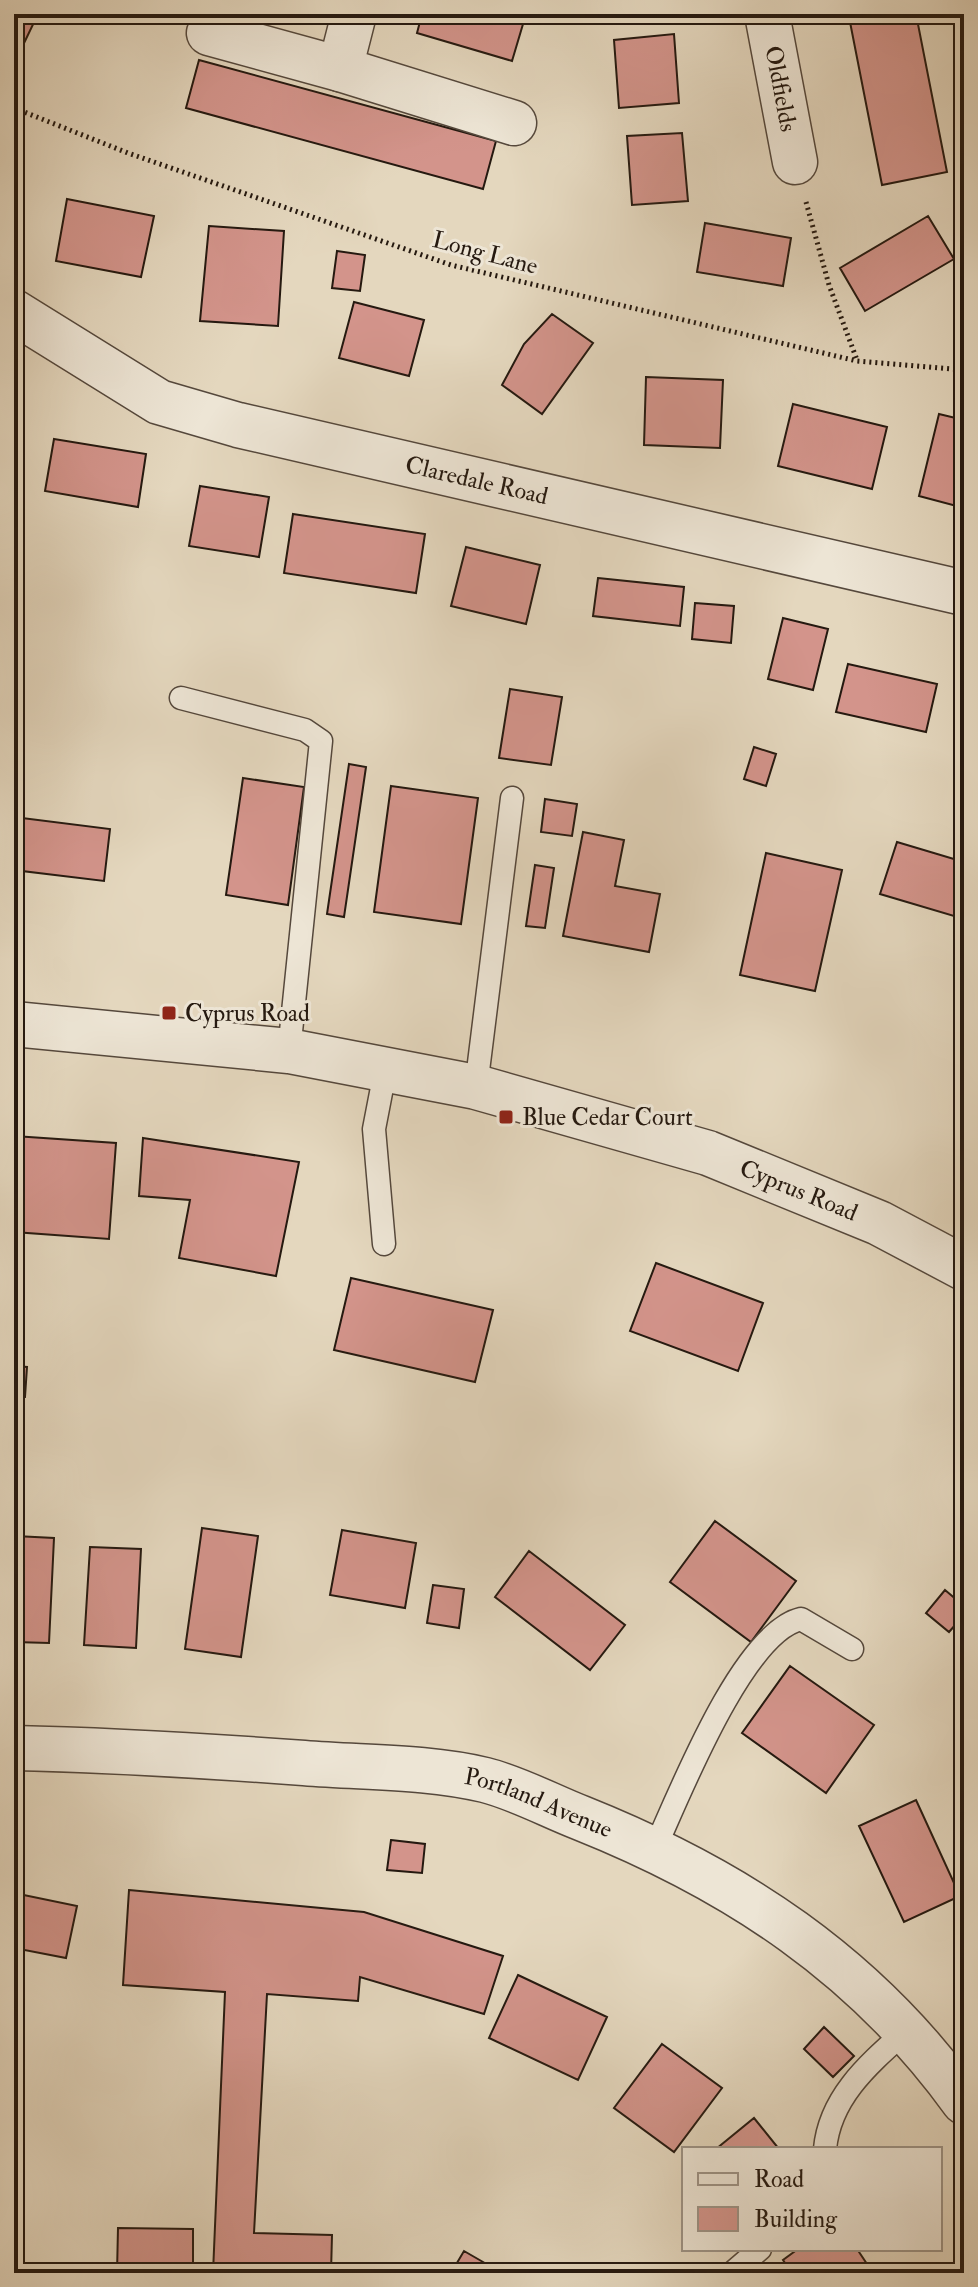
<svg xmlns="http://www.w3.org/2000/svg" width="978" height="2287" font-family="'IM FELL Double Pica',serif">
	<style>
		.building { fill: #d3948b; stroke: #251910; stroke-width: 2 }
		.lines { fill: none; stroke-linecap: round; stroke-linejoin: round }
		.lane-casing { stroke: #55483c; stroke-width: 25 }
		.street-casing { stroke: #55483c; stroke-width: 47 }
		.path { stroke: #251910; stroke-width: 5; stroke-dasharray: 2 4; stroke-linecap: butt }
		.lane { stroke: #ede5d5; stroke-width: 22 }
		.street { stroke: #ede5d5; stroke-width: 44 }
		.poi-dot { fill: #8f2418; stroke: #ede5d5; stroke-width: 3 }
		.labels { text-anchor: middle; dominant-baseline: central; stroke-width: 6; stroke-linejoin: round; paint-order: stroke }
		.street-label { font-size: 24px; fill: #251910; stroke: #ede5d5 }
		.poi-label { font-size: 24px; fill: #251910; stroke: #ede5d5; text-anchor: start }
	</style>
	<rect width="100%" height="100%" fill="#e4d7be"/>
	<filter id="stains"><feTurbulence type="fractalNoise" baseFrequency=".0025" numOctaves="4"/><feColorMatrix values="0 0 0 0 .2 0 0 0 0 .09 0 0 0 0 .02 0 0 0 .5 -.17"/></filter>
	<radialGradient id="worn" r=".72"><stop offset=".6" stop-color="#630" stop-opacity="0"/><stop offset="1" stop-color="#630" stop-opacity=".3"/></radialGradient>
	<path class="building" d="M14,14H38L14,64Z
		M422,14H526L512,61L417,33Z
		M894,14H916L947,172L882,185L850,22Z
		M674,34L679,103L619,108L614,40Z
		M199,60L496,141L483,189L186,108Z
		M682,133L688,201L632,205L627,136Z
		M14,149H17L18,198H14Z
		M67,199L154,216L141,277L56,261Z
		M928,216L954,259L865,311L840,268Z
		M705,223L791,238L783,286L697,272Z
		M209,226L284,231L278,326L200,321Z
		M337,251L365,255L360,291L332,288Z
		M354,302L424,320L409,376L339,358Z
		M552,314L593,343L542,414L502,385L524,344Z
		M646,377L723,380L720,448L644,445Z
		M793,404L887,427L872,489L778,466Z
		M939,414L964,420V508L919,496Z
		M54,439L146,454L138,507L45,491Z
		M200,486L269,497L259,557L189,546Z
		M293,514L425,534L416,593L284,573Z
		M466,547L540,565L526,624L451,606Z
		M598,578L684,587L680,626L593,616Z
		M695,603L734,606L731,643L692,639Z
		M783,618L828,629L813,690L768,679Z
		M848,664L937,684L926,732L836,712Z
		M510,689L562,697L551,765L499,758Z
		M754,747L776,754L766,786L744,779Z
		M349,764L366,767L344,917L327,914Z
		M243,778L304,787L288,905L226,895Z
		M391,786L478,798L461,924L374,912Z
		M545,799L577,804L572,836L541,832Z
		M14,817L110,829L104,881L14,870Z
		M583,832L624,840L615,886L660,894L649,952L563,936Z
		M897,842L964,862V919L880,894Z
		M766,853L842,870L815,991L740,975Z
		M535,865L554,868L545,928L526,926Z
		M14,1136L116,1143L109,1239L14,1232Z
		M143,1138L299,1162L276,1276L179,1258L190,1200L139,1196Z
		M656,1263L763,1303L738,1371L630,1331Z
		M351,1278L493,1310L475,1382L334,1350Z
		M14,1366L27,1367L25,1397L14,1396Z
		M715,1521L796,1581L751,1642L670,1582Z
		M202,1528L258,1536L241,1657L185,1649Z
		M342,1530L416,1543L405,1608L330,1595Z
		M15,1536L54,1538L49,1643L14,1642Z
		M90,1547L141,1549L136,1648L84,1645Z
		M529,1551L625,1625L590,1670L495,1597Z
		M433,1585L464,1589L459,1628L427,1623Z
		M945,1590L964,1606V1615L949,1632L926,1613Z
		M790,1666L874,1725L826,1793L742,1733Z
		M916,1800L960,1896L904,1922L859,1826Z
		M391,1840L425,1844L422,1873L387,1870Z
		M129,1890L364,1912L503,1956L484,2014L360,1977L358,2001L267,1994L254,2233L332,2235L331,2273H213L225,1992L123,1985Z
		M14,1893L77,1906L66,1958L14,1948Z
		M518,1975L607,2017L578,2080L489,2038Z
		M824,2027L854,2056L833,2077L804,2049Z
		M662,2044L722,2088L674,2152L614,2108Z
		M754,2118L779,2149H716Z
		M118,2228L193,2229V2273H117Z
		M798,2249H857L873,2273H792L783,2260Z
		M464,2251L490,2266L486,2273H451Z"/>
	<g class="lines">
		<defs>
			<path id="lane" d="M181,698L305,730L321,741L289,1051
				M476,1087L512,798
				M384,1244L374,1129L385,1072
				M655,1848C679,1795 743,1632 801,1619L852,1649
				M825,2149C830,2096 870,2063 908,2029
				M732,2273L760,2249"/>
			<g id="street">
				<path d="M354,14L340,69L514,123"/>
				<path id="s1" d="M767,14L795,162"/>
				<path d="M209,33L340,69"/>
				<path id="s2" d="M14,312L159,402L238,425L964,593"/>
				<path id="s3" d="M14,1024L289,1051L476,1087L708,1153L879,1223L964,1268"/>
				<path id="s4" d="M14,1748C111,1750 207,1756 304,1763C364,1768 426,1766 485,1780C517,1788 550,1806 581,1818C736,1880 865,1965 964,2102"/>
			</g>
		</defs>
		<use href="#lane" class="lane-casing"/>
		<use href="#street" class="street-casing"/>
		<path class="path" d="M14,108L128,153L451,265L857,361L964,370
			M806,202L829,285L857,360"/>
		<use href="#lane" class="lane"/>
		<use href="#street" class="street"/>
	</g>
	<g class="poi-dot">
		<rect x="161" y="1005" width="16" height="16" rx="4"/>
		<rect x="498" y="1109" width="16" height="16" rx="4"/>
	</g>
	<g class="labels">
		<g class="street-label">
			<text stroke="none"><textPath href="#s1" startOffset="76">Oldfields</textPath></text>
			<text transform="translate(485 253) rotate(15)">Long Lane</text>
			<text stroke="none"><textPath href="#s2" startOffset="498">Claredale Road</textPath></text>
			<text stroke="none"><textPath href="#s3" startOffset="806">Cyprus Road</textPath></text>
			<text stroke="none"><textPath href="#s4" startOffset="530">Portland Avenue</textPath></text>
		</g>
		<g class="poi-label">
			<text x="185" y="1013">Cyprus Road</text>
			<text x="522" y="1117">Blue Cedar Court</text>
		</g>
	</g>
	<rect width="978" height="2287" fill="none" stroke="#e4d7be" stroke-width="48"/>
	<rect x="16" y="16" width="946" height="2255" fill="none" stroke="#251910" stroke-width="4"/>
	<rect x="24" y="24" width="930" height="2239" fill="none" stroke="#251910" stroke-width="2"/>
	<rect x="682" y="2147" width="260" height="104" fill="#ede5d5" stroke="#9d9386" stroke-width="2"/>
	<rect x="698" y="2173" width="40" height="12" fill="#ede5d5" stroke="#9d9386" stroke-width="2"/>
	<text x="754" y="2187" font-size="24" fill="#251910">Road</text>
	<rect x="698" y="2207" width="40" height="24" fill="#d3948b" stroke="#9d9386" stroke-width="2"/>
	<text x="754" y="2227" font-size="24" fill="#251910">Building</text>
	<rect width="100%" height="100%" filter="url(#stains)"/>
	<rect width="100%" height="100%" fill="url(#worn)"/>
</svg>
